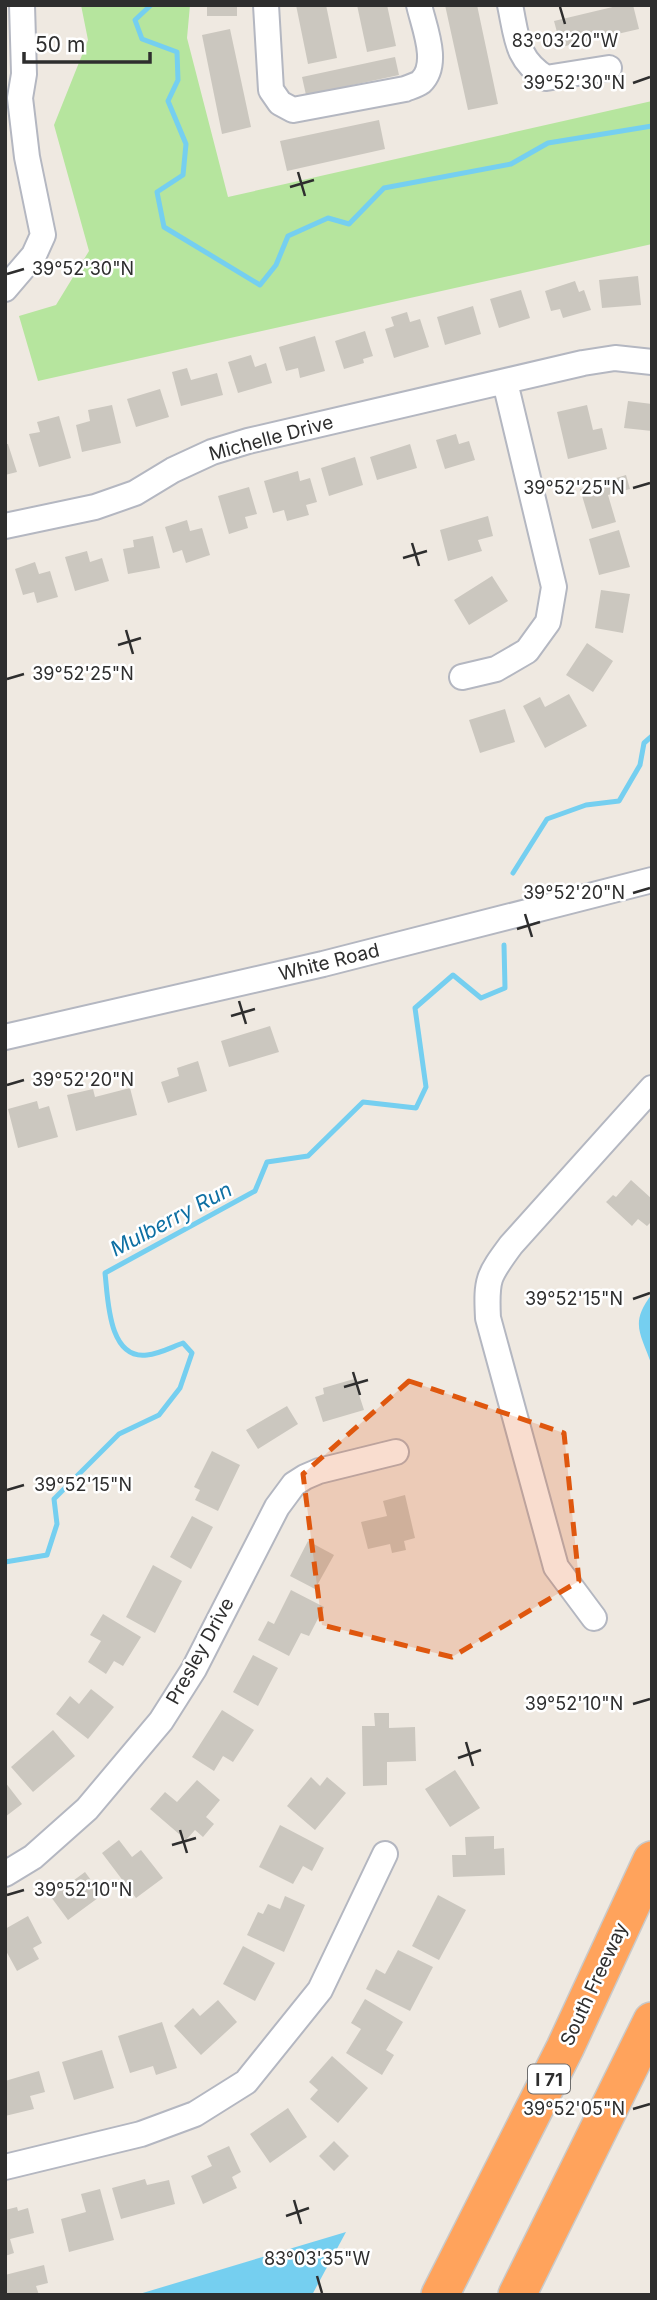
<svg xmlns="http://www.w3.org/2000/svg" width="657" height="2300" font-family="Inter,sans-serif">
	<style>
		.green { fill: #b6e59e }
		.water { fill: #75cff0 }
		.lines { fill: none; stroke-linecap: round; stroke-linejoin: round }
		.stream { stroke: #75cff0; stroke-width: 5 }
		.building { fill: #cbc7bf }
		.minor-casing { stroke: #b4b7c1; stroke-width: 28 }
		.highway-casing { stroke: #c9c9c9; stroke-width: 40 }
		.minor { stroke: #fff; stroke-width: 24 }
		.highway { stroke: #ffa35c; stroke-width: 37 }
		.marked { fill: #df570e; fill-opacity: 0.2; stroke: #df570e; stroke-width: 5; stroke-dasharray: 14 9; stroke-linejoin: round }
		.ticks { fill: none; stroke: #2e2e2e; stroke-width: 2.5 }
		.labels { text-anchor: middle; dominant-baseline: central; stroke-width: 5; stroke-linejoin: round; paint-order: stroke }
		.shield { fill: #fff; stroke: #6d6d6d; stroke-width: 2 }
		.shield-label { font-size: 18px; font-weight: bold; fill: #2e2e2e }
		.street-label { font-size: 19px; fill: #2e2e2e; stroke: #fff }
		.water-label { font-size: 21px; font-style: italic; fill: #0d6fa3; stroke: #fff }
		.ticks-label { font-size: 18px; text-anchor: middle; fill: #2e2e2e; stroke: #fff; stroke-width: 5; stroke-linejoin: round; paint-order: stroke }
	</style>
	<rect width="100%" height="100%" fill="#efe9e1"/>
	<path class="green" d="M81,5H190L187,38L228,197L652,101V244L38,381L19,316L56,305L89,251L54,125L88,40Z"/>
	<path class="water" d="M652,1294V1366C641,1333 629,1324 652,1294Z
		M346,2232L312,2295H136Z"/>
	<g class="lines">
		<path class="stream" d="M151,5L135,20L142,39L177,52L178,80L168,101L186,144L183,175L157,192L164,227L260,285L276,265L288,236L328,218L349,224L384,188L511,164L548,143L652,126
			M513,873L547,819L586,805L619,801L640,765L644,743L652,736
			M5,1562L47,1555L57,1524L54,1499L119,1434L159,1415L180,1388L192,1353L183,1343C172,1347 159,1354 147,1355C108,1360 108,1298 105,1273L255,1191L267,1162L308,1156L363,1102L416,1108L426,1087L415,1008L453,975L481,998L505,988L504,945"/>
	</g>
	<path class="building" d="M207,5H237V16H207Z
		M296,5H326L337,58L308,64Z
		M357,5H387L396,46L367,52Z
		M445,5H477L498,104L468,110Z
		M621,5H633L639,29L561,47L554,21Z
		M230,29L251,127L222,134L202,35Z
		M395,57L399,75L306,95L302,77Z
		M379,120L385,149L287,171L280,141Z
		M638,276L641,305L602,308L599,280Z
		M575,281L579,292L584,290L591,310L563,318L560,309L551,311L545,291Z
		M521,290L530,318L499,328L490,299Z
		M473,306L481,334L445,345L437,317Z
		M407,312L410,322L420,319L429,347L394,358L385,329L394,326L391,317Z
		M365,331L373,356L363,359L364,363L344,369L335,341Z
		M315,336L325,371L300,378L298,368L286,371L279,347Z
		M251,355L255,367L266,363L272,383L238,393L228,362Z
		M187,368L191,380L217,373L223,395L181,406L172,372Z
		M160,389L169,417L136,427L127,399Z
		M628,401L652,404V431L624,428Z
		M112,405L121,443L82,452L76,425L90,421L88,410Z
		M587,405L593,430L602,428L607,449L568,459L557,412Z
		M59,416L71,458L39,467L29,434L40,432L37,422Z
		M456,434L459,444L469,441L475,460L445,469L436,440Z
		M5,444H8L17,472L5,475Z
		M410,444L417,468L377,480L370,457Z
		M355,457L363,485L329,496L321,468Z
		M298,471L300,481L310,478L317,502L306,505L309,515L287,521L284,510L273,513L264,481Z
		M626,475L630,489L608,495L616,522L592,529L580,489Z
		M249,487L257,514L245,517L248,528L229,534L218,496Z
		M488,516L493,536L478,540L482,551L448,561L440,530Z
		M187,520L190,531L202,528L210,555L186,563L182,550L173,553L165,527Z
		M619,530L630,567L599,575L589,539Z
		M153,536L160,568L128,574L123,549L134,547L133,540Z
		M87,551L90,562L102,558L109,581L75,591L65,557Z
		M35,562L39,574L50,571L58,597L37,603L34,592L23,595L15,569Z
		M492,576L508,601L469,625L454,600Z
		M601,590L630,594L623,633L595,628Z
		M587,643L613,661L593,692L566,675Z
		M569,694L587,726L545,748L523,706L540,697L545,707Z
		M505,709L515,742L480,753L469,720Z
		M270,1026L279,1052L229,1067L221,1041Z
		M198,1061L207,1091L168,1103L161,1082L179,1076L177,1068Z
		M130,1088L137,1115L76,1131L67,1095L93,1089L95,1097Z
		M37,1101L39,1109L49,1106L58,1137L18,1148L8,1109Z
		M631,1180L652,1199V1221L647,1226L638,1219L632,1226L606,1202L613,1195L616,1197Z
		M354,1379L364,1410L323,1422L315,1397L324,1394L323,1388Z
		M287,1406L298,1424L258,1449L246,1430Z
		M212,1451L240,1465L218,1511L195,1500L200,1490L194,1487Z
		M405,1495L415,1538L404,1541L406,1550L392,1553L390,1544L368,1549L361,1522L387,1516L383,1501Z
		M192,1516L213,1527L191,1569L170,1557Z
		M308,1541L334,1555L315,1589L290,1576Z
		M153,1565L182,1581L155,1633L126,1617Z
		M291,1590L324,1607L309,1636L301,1633L289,1656L258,1640L268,1621L274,1624Z
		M103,1614L141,1637L123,1666L114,1661L106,1674L88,1662L101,1641L90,1635Z
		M253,1655L278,1668L258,1706L233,1692Z
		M91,1689L114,1707L88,1739L56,1714L70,1696L79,1704Z
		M222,1710L254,1730L233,1762L223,1756L214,1771L192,1757Z
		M374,1713H389V1728L415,1727L416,1761L387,1762V1785L363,1786L362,1726H375Z
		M53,1730L75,1756L33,1792L11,1767Z
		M455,1770L480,1808L450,1827L425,1789Z
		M311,1777L320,1786L327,1777L346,1793L315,1830L287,1806Z
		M197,1780L220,1800L206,1817L214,1824L203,1837L195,1830L186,1840L150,1809L165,1792L177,1802Z
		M5,1782L22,1804L5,1817Z
		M280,1825L324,1848L312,1871L303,1866L293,1884L259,1867Z
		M494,1836V1849L504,1848L505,1875L453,1877L452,1855H466L465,1837Z
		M119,1840L132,1857L141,1850L163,1878L136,1898L102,1853Z
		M85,1872L102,1895L68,1920L51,1897Z
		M438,1895L466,1910L439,1960L412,1946Z
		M285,1896L305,1905L284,1952L247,1935L258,1912L263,1914L268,1904L280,1909Z
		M28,1916L42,1943L33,1948L39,1959L17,1971L5,1949V1929Z
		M243,1946L275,1963L255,2001L223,1984Z
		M398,1950L433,1967L410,2011L366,1989L376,1969L385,1974Z
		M365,1999L403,2022L386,2050L394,2055L382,2075L346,2053L361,2029L351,2023Z
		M218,2000L237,2022L201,2055L174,2026L193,2008L200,2016Z
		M162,2022L177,2068L156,2075L153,2066L130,2073L118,2036Z
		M102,2050L114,2088L74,2100L62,2062Z
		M332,2056L368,2088L338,2123L310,2099L318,2090L309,2082Z
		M39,2071L45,2092L30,2096L34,2109L5,2116V2081Z
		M288,2108L307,2137L270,2163L250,2134Z
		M334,2141L349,2156L334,2171L319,2156Z
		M229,2146L241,2172L232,2177L237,2188L203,2204L191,2176L212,2166L207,2156Z
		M145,2179L147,2185L169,2180L175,2204L121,2219L112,2188Z
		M100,2189L114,2240L69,2252L61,2219L86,2212L81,2194Z
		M17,2207L18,2211L28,2208L34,2233L10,2239L14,2253L5,2256V2210Z
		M44,2265L48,2283L36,2286L39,2295H5V2275Z"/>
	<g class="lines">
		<defs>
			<path id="minor" d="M266,5L271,90L280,103L293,110L405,89C410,87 417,85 421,82C440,64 424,27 419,5
				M510,5C517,38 516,59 546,78L609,68
				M5,289L34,255L43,235L27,157L20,98L24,74L22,5
				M5,526L95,507L135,493L173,470L212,452L248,441L583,363L615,358L652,362
				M462,677L496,669L527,651L548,622L554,587L505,382
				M5,1037L323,964L652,880
				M594,1618L556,1567L488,1318C486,1279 488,1276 511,1245L652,1088
				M5,1874L33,1857L87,1809L161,1721L194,1669L277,1507L294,1484L305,1477L319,1471L396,1452
				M5,2167L141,2134L195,2114L246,2082L320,1990L385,1854"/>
			<path id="highway" d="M440,2295L565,2048L652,1860
				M517,2295L652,2021"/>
		</defs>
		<use href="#minor" class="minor-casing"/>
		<use href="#highway" class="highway-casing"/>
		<use href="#minor" class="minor"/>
		<use href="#highway" class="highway"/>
	</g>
	<path class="marked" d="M409,1381L564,1433L579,1581L452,1657L322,1625L303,1474Z"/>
	<path class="ticks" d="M560,7L565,24M633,83L650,77M298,172L305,196M290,187L314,180M7,274L24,269M633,488L650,483M412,543L419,566M403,558L427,551M126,630L133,654M118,645L141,638M7,679L24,674M633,893L650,888M525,914L532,937M517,929L540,922M239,1001L246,1024M231,1016L255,1009M7,1085L24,1080M633,1299L650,1293M353,1372L360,1395M344,1387L368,1380M7,1490L24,1485M633,1704L650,1699M466,1742L473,1766M458,1758L481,1750M180,1830L187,1853M172,1845L196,1838M7,1895L24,1890M633,2109L650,2104M294,2200L301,2224M286,2216L309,2208M317,2276L322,2293"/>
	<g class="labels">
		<rect class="shield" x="528" y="2064.5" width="42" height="29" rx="5"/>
		<g class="shield-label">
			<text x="549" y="2079">I 71</text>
		</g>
		<g class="street-label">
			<text transform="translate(271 438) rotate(-15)">Michelle Drive</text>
			<text transform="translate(329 962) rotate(-14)">White Road</text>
			<text transform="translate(200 1651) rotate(-61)">Presley Drive</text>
			<text transform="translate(594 1984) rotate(-65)">South Freeway</text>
		</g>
		<g class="water-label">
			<text transform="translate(171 1219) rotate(-28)">Mulberry Run</text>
		</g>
	</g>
	<g class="ticks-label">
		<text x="565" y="47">83°03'20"W</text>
		<text x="574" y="89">39°52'30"N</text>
		<text x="83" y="275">39°52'30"N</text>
		<text x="574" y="494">39°52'25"N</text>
		<text x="83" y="680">39°52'25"N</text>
		<text x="574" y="899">39°52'20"N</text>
		<text x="83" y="1086">39°52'20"N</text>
		<text x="574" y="1305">39°52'15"N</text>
		<text x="83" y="1491">39°52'15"N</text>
		<text x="574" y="1710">39°52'10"N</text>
		<text x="83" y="1896">39°52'10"N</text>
		<text x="574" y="2115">39°52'05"N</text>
		<text x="317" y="2265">83°03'35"W</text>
	</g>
	<rect width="657" height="2300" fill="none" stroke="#2e2e2e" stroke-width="14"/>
	<path d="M24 52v10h126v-10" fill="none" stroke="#2e2e2e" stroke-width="3.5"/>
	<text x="35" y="52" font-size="21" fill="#2e2e2e" stroke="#ffffff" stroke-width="5" paint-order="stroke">50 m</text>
</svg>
